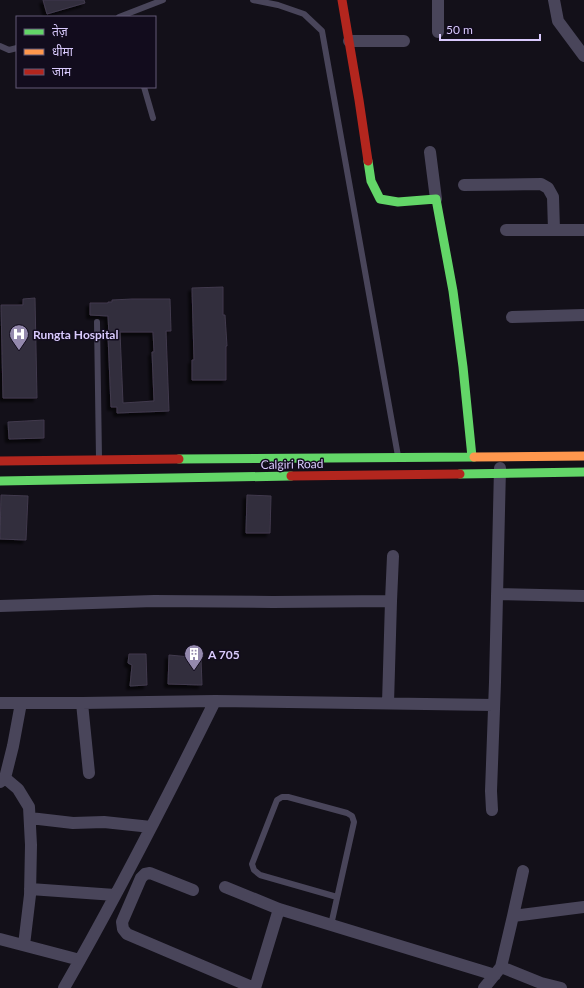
<svg xmlns="http://www.w3.org/2000/svg" width="584" height="988" font-family="Lato,'Noto Sans Devanagari',sans-serif">
	<style>
		.building { fill: #322d3c; stroke: #413a4d; fill-rule: evenodd; filter: url(#shadow) }
		.lines { fill: none; stroke-linecap: round; stroke-linejoin: round }
		.lane { stroke: #49455a; stroke-width: 6 }
		.street { stroke: #49455a; stroke-width: 12 }
		.fast { stroke: #63d668; stroke-width: 9 }
		.slow { stroke: #ff974d; stroke-width: 9 }
		.jam { stroke: #b3261e; stroke-width: 9 }
		.labels { text-anchor: middle; dominant-baseline: central; stroke-width: 3; stroke-linejoin: round; paint-order: stroke }
		.poi-label { font-size: 12px; font-weight: bold; fill: #d9cafd; stroke: #120c1d; text-anchor: start }
		.street-label { font-size: 12px; fill: #d9cafd; stroke: #120c1d }
	</style>
	<defs>
		<filter id="shadow"><feDropShadow dx="-3.5" dy="3.5" stdDeviation="1" flood-color="#0009"/></filter>
	</defs>
	<rect width="100%" height="100%" fill="#131019"/>
	<path class="building" d="M43,0H84L85,3L47,14Z
		M223,287V315H225L227,346H226V380H192V360H194L192,288Z
		M35,298L37,398H3L1,305H23V299Z
		M132,299H170L171,331H166L169,411L117,413V407H111L108,336H109L108,316L90,315V303H108V302H112V300ZM120,332H153L154,352H152L154,401L123,403Z
		M44,420V438L9,439L8,422Z
		M1,495L28,496L26,540L0,539Z
		M247,495L271,496L270,533H246Z
		M129,654H146L147,685L130,686L132,665L128,663Z
		M169,655L201,658L202,685L168,684Z"/>
	<g class="lines">
		<path class="lane" d="M253,0L278,5L304,14L322,31L398,456
			M119,17L163,0
			M0,46L9,50L17,48
			M144,87L153,118
			M97,322L99,459
			M331,925L354,822L352,816L347,813L288,797H282L277,800L252,864L254,870L260,875L337,897"/>
		<path class="street" d="M438,0V32
			M554,0L558,21L584,56
			M349,41H404
			M430,152L436,199
			M464,185L541,184L548,188L553,197L554,230
			M506,230H584
			M512,317L584,315
			M497,594L584,596
			M0,606L154,601L273,602L391,601
			M0,703H82L215,701L494,705
			M82,703L89,773
			M388,703L391,601L393,556
			M5,778L18,789L29,807L31,845L30,895L24,945
			M0,782L5,778L13,746L21,703
			M492,810L491,791L495,682L500,468
			M30,818L73,823L104,822L151,827
			M225,887L279,909L495,975
			M30,889L115,895
			M193,890L150,873L145,874L141,878L122,922L123,929L127,934L254,988
			M513,916L584,907
			M0,939L80,960
			M501,967L541,983L561,988
			M64,988C118,894 167,798 215,701
			M255,988L279,909
			M484,988L501,967L513,916L523,871"/>
		<path class="fast" d="M368,161L371,181L380,199L398,202L436,199L453,291L463,367L472,457
			M179,459L474,457
			M460,474L584,472
			M0,481L291,476"/>
		<path class="slow" d="M474,457L584,456"/>
		<path class="jam" d="M342,0L359,100L368,161
			M0,461L179,459
			M291,476L460,474"/>
	</g>
	<defs>
		<symbol id="hospital-pin" viewBox="-11 -11 22 30"><path d="M0 17L-7.5 6A9.5 9.5 0 1 1 7.5 6Z" fill="#9489ad" stroke="#120c1d"/><path d="M-5-5h3v3.5h4V-5h3V5h-3V1.5h-4V5h-3Z" fill="#fff"/></symbol>
		<symbol id="building-pin" viewBox="-11 -11 22 30"><path d="M0 17L-7.5 6A9.5 9.5 0 1 1 7.5 6Z" fill="#9489ad" stroke="#120c1d"/><path d="M-4-6H4V6H1V3H-1V6H-4ZM-2.5-4.3h1.7v1.8h-1.7ZM.8-4.3h1.7v1.8H.8ZM-2.5-1h1.7V.8h-1.7ZM.8-1h1.7V.8H.8Z" fill="#fff"/></symbol>
	</defs>
	<g fill-rule="evenodd">
		<use href="#hospital-pin" x="8" y="323" width="22" height="30"/>
		<use href="#building-pin" x="183" y="643" width="22" height="30"/>
	</g>
	<g class="labels">
		<g class="poi-label">
			<text x="33" y="334">Rungta Hospital</text>
			<text x="208" y="654">A 705</text>
		</g>
		<g class="street-label">
			<text transform="translate(292 464) rotate(-1)">Calgiri Road</text>
		</g>
	</g>
	<rect x="16" y="16" width="140" height="72" fill="#120c1d" stroke="#625877"/>
	<rect x="24" y="29" width="20" height="6" fill="#63d668" stroke="#625877"/>
	<text x="52" y="36" font-size="12" fill="#d9cafd">तेज़</text>
	<rect x="24" y="49" width="20" height="6" fill="#ff974d" stroke="#625877"/>
	<text x="52" y="56" font-size="12" fill="#d9cafd">धीमा</text>
	<rect x="24" y="69" width="20" height="6" fill="#b3261e" stroke="#625877"/>
	<text x="52" y="76" font-size="12" fill="#d9cafd">जाम</text>
	<path d="M440 34v6h100v-6" fill="none" stroke="#d9cafd" stroke-width="2"/>
	<text x="446" y="34" font-size="12" fill="#d9cafd" stroke="#120c1d" stroke-width="3" paint-order="stroke">50 m</text>
</svg>
